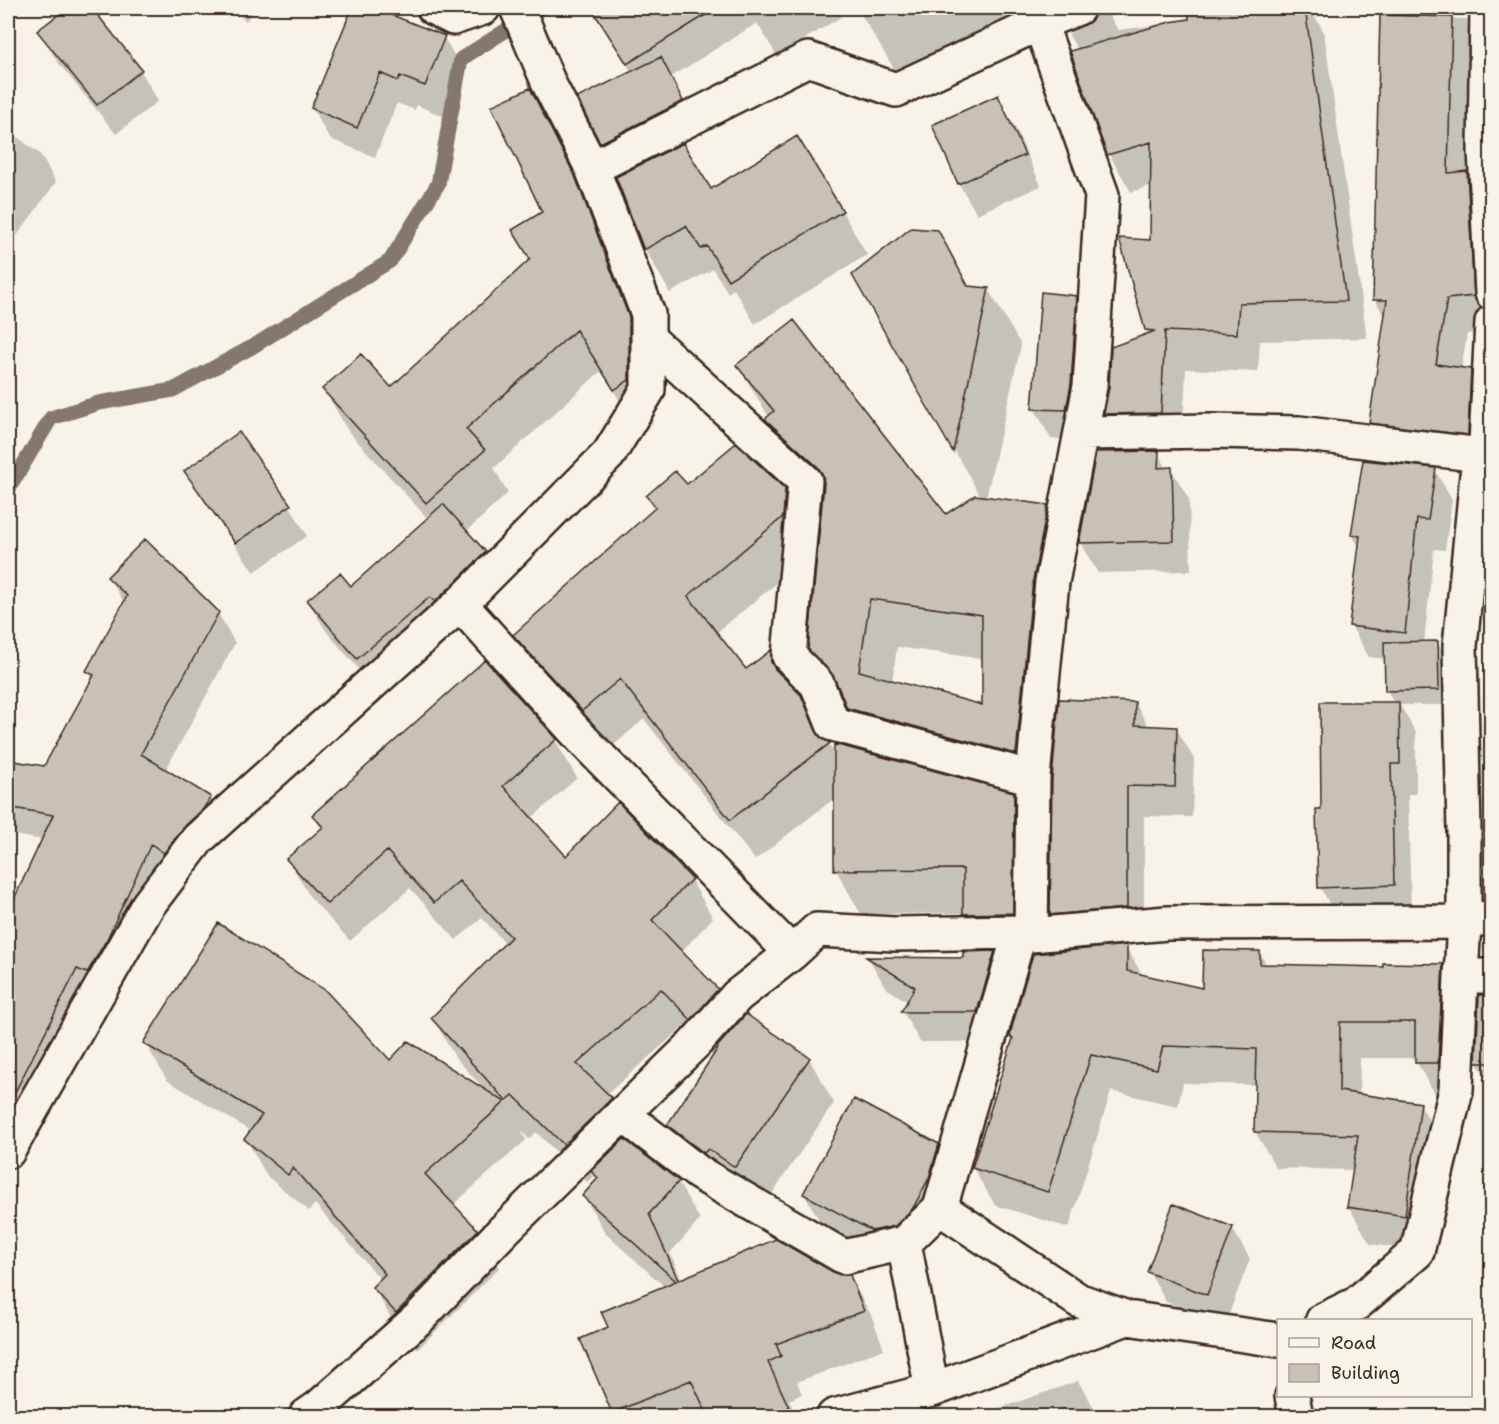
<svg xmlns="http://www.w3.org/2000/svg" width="1499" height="1424" font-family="'Shantell Sans',sans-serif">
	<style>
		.shadow { fill: #0003; fill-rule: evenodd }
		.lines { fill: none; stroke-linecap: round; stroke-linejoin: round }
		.stream { stroke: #84786c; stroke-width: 15 }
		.building { fill: #c8c1b6; stroke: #3b2a1e; stroke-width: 1.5; fill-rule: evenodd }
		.minor-casing { stroke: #3b2a1e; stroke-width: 38 }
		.minor { stroke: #f7f3e8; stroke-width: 33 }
	</style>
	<rect width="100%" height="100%" fill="#f7f3e8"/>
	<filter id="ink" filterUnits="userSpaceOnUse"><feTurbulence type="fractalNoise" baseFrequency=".0167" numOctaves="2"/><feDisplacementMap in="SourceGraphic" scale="12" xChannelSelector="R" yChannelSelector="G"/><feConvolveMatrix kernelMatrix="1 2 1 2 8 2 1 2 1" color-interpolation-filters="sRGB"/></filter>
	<g filter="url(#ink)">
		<path class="shadow" d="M69,8H90L141,71L158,101L116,134L57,61L39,31Z
			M229,8H256L246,21Z
			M354,8H370L444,38L462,68L442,116L417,105L415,110L397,103L375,157L330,139L312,108Z
			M593,8H836L841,17L777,56L757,23L671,77L700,132L619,172L602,142L632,73Z
			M857,8H1031L904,85Z
			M1041,8H1105L1118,30L1191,21L1189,8H1310L1324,32L1367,338L1260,341L1258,372L1186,369L1182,451H1157L1167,469H1171L1189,499L1191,571L1098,573L1080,543L1098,453H1128L1105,414L1149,334L1146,330L1152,242V185L1131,192L1109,154L1078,50L1068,34L1071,33L1059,12Z
			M1382,17L1467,19L1488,54L1490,279L1482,332L1467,334L1459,382L1471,403L1461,466L1391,458L1370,422L1386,319L1375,300Z
			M530,89L554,132L599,220L653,361V423L639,431L601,371L494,468L508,493L466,532L484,552L502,583L375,688L326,631L308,601L351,588L428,519L348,431L324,389H391L531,260L544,213Z
			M998,97L1015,127L1041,186L977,214L959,184L934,125Z
			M8,130L40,154L56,182L8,248Z
			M710,191L842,211L867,255L755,324L734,289L728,293L713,269L670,293L645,249Z
			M938,231L970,287L988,289L1021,345L986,498L1047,507L1075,555L1060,629L1043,801L1013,793L1039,838L1037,955L1126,947L1143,976L1204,990L1260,953L1267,966L1384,968L1442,966L1463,1002L1438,1099L1417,1063V1058H1360L1359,1096L1420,1104L1441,1141L1426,1252L1370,1244L1349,1207L1354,1170L1276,1168L1255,1131L1256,1085L1183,1083L1178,1106L1111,1091L1069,1228L995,1205L973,1168L1014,1041L1011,1037L1034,957L997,958L994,1042H920L903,1012L908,1002L886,988L869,959L964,960L987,953L964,913L861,914L836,870V797L755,860L644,719L607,751L539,676L515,635L655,510L647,496L687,487L784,490L808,531L806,559L716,633L746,671L770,652L789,684L800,695L836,756L877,757L849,709L838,697L810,649L824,495L794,467L766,419L769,417L738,366L946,516L981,497L854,275ZM897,647L983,659V707L892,682Z
			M1076,297L1094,328L1083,440L1051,439L1034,408Z
			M1435,470L1452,500L1445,550L1434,549L1424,643H1438L1446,658L1447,705H1400L1416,733V794H1408L1411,915L1337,917L1320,887L1323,811L1394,703L1387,690L1386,659L1369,657L1351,626L1360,548L1352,535Z
			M186,471L290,506L307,536L254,572L204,501Z
			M109,578L218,613L235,643L165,771L210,798L227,828L168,874L8,1176V946L13,934L8,925V916L43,840L8,834V762L45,768L93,680L88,671L125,604Z
			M1135,703L1149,727L1176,728L1194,759L1192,817L1144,816V938L1069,944L1052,914Z
			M555,740L577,778L531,819L566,859L618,804L691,880L713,918L681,952L717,990L738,1026L809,1059L834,1103L760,1211L694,1169L668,1125L714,1057L684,1026L606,1095L633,1137L627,1143L678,1182L700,1220L670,1253L682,1280L834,1275L849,1276L871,1315L884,1349L797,1382L802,1394L789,1400L796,1416H615L613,1412L609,1327L665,1287L606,1234L584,1196L598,1181L595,1175L587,1182L536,1132L529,1139L521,1131L526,1140L453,1205L477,1231L499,1268L418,1349L395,1325L374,1288L381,1280L315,1204L309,1211L267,1176L246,1139L252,1132L167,1080L145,1043L390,1062L485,1090L455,1057L433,1018L506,944L482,918L456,940L410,888L350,941L310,897L288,859L322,830L314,815Z
			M1490,803H1492V869L1489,864Z
			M1492,995V1087L1477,1063L1480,996Z
			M938,1145L956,1175L890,1261L822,1225L804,1194Z
			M1232,1228L1250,1259L1225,1324L1166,1302L1149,1272Z
			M1078,1381L1099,1416H977Z
			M949,1411L952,1416H931Z"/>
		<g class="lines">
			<path class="stream" d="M8,490L51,418L99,403L173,390L252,347L390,261L438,184L461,59L541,8"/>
		</g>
		<path class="building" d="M67,8H92L142,70L97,105L37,31Z
			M352,8H374L445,36L425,86L400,76L398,81L380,73L357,128L311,108Z
			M591,8H717L627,64Z
			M1188,8H1305L1346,301L1239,303L1237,334L1165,331L1161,413L1104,414L1109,387L1111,347L1155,331L1145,330L1119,238L1150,240L1151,142L1107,155L1070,51L1170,22L1189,19Z
			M1380,15L1452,17L1448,173L1467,171L1474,296L1447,299L1436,364L1471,369L1468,435L1369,423L1387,300H1373Z
			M661,57L683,101L600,143L577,98Z
			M530,88L575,176L629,317V380L614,390L576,330L466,429L485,450L426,503L322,389L361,354L391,387L530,259L512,230L542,212L491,106Z
			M998,95L1025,155L958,184L932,125Z
			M797,136L843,211L728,280L707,246L701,249L686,226L644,250L616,177L683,143L711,189Z
			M911,228L938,230L968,286L989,288L953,452L852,275Z
			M1041,292L1077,296L1071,384L1066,410L1032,409Z
			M794,320L946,514L975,495L1048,505L1033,580L1016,754L847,708L834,677L808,649L824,483L823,475L818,467L765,419L774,411L736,365ZM870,599L982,615V705L859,671Z
			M239,432L291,505L235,543L184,471Z
			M736,443L785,489L783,517L688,596L746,669L771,650V662L775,669L801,695L816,731L821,738L830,743L730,820L620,679L582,711L513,635L656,507L646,496L675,471L687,484Z
			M1159,451L1158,468L1172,467L1174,541L1079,543L1096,452Z
			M1363,460L1436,468L1428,520L1417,519L1405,633L1349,626L1360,536L1351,535Z
			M443,504L486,552L435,602L430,597L357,659L307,600L340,573L351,586Z
			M145,539L219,612L141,754L211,797L203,809L183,828L164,853L151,844L107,939L87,973L77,969L8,1106V912L53,815L8,807V760L44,766L94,675L86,671L127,596L107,577Z
			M1438,641L1439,690L1385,691L1384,642Z
			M485,660L557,739L503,786L566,856L618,802L692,879L652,920L718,989L691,1020L661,989L577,1064L612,1098L564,1145L513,1095L506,1101L431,1018L511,937L459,881L434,903L387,851L327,904L286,859L323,827L312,815Z
			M1059,699L1135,702V725L1177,727L1175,787L1127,786V908L1050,915L1052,779Z
			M1320,702H1399L1400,764H1391L1394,885L1318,888L1316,809H1321Z
			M834,744L1014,792L1013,913L963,914V869L834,870Z
			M218,923L325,990L390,1060L408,1041L505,1102L425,1174L478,1230L396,1313L372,1287L385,1274L293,1168L288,1175L244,1139L262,1115L143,1043Z
			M1127,945V971L1202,988L1203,950L1260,951V964L1383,967V963L1443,964L1438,1063H1415V1022H1340L1339,1091L1421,1103L1405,1216L1347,1207L1358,1135L1254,1132L1256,1049L1163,1046L1157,1069L1091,1055L1048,1192L972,1168L1013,1038L1010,1037L1012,1027L1033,954Z
			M995,951L977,1012H901L915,987L866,957L963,958V952Z
			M1479,995H1491V1063H1476Z
			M746,1014L810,1058L735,1167L708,1149L704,1153L667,1125L718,1048L717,1047Z
			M854,1099L939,1144L929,1178L913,1208L895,1226L872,1231L803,1194Z
			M624,1139L679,1181L649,1214L678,1280L776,1239L835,1273L850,1275L864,1311L776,1344L781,1356L768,1362L793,1416H708L691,1380L612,1413L580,1339L608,1327L601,1312L676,1281L582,1196L598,1178L591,1171Z
			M1173,1204L1233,1227L1207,1295L1147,1272Z"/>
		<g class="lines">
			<defs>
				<path id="minor" d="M434,8L453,18L483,8
					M1031,8L1040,23L1102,195L1090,386L1052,582L1038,723L1033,778L1031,935
					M1487,8L1485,150L1492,293
					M592,168L808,59L896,90L1040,23L1078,8
					M648,338L805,481L789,656L817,684L833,724L1033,778
					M1081,433L1213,431L1299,433L1481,455
					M1486,444L1492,322
					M1492,444H1486L1481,455L1477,475L1460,646L1464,832V922L1461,976H1492
					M460,604L584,741L792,953
					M622,1114L699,1173L844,1257L904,1243L940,1208L1020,932
					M8,1151L148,905L198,839L460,604L609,454L648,390V314L592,168L550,86L517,8
					M940,1208L1078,1300L1127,1318L1278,1340
					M1323,1320L1356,1304L1417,1252L1456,1090L1461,976
					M932,1390L1127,1318
					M1292,1396L1296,1416
					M306,1416L319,1407L419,1318L504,1230L695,1043L737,996L792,953L817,930L895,934L1020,932L1031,935L1167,923L1464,922L1492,917
					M834,1416L932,1390L904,1243"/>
			</defs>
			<use href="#minor" class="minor-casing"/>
			<use href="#minor" class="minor"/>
		</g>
	</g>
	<rect width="1499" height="1424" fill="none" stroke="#f7f3e8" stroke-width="30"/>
	<rect x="15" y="15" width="1469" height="1394" fill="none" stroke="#3b2a1e" stroke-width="2" filter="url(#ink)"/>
	<rect x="1277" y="1319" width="195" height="78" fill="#f7f3e8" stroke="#aca397" stroke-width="1.5"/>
	<rect x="1289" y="1338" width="30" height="9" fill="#f7f3e8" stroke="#aca397" stroke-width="1.5"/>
	<text x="1331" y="1349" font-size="18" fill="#3b2a1e">Road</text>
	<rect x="1289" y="1364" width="30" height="18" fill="#c8c1b6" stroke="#aca397" stroke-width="1.5"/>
	<text x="1331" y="1379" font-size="18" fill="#3b2a1e">Building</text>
</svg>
